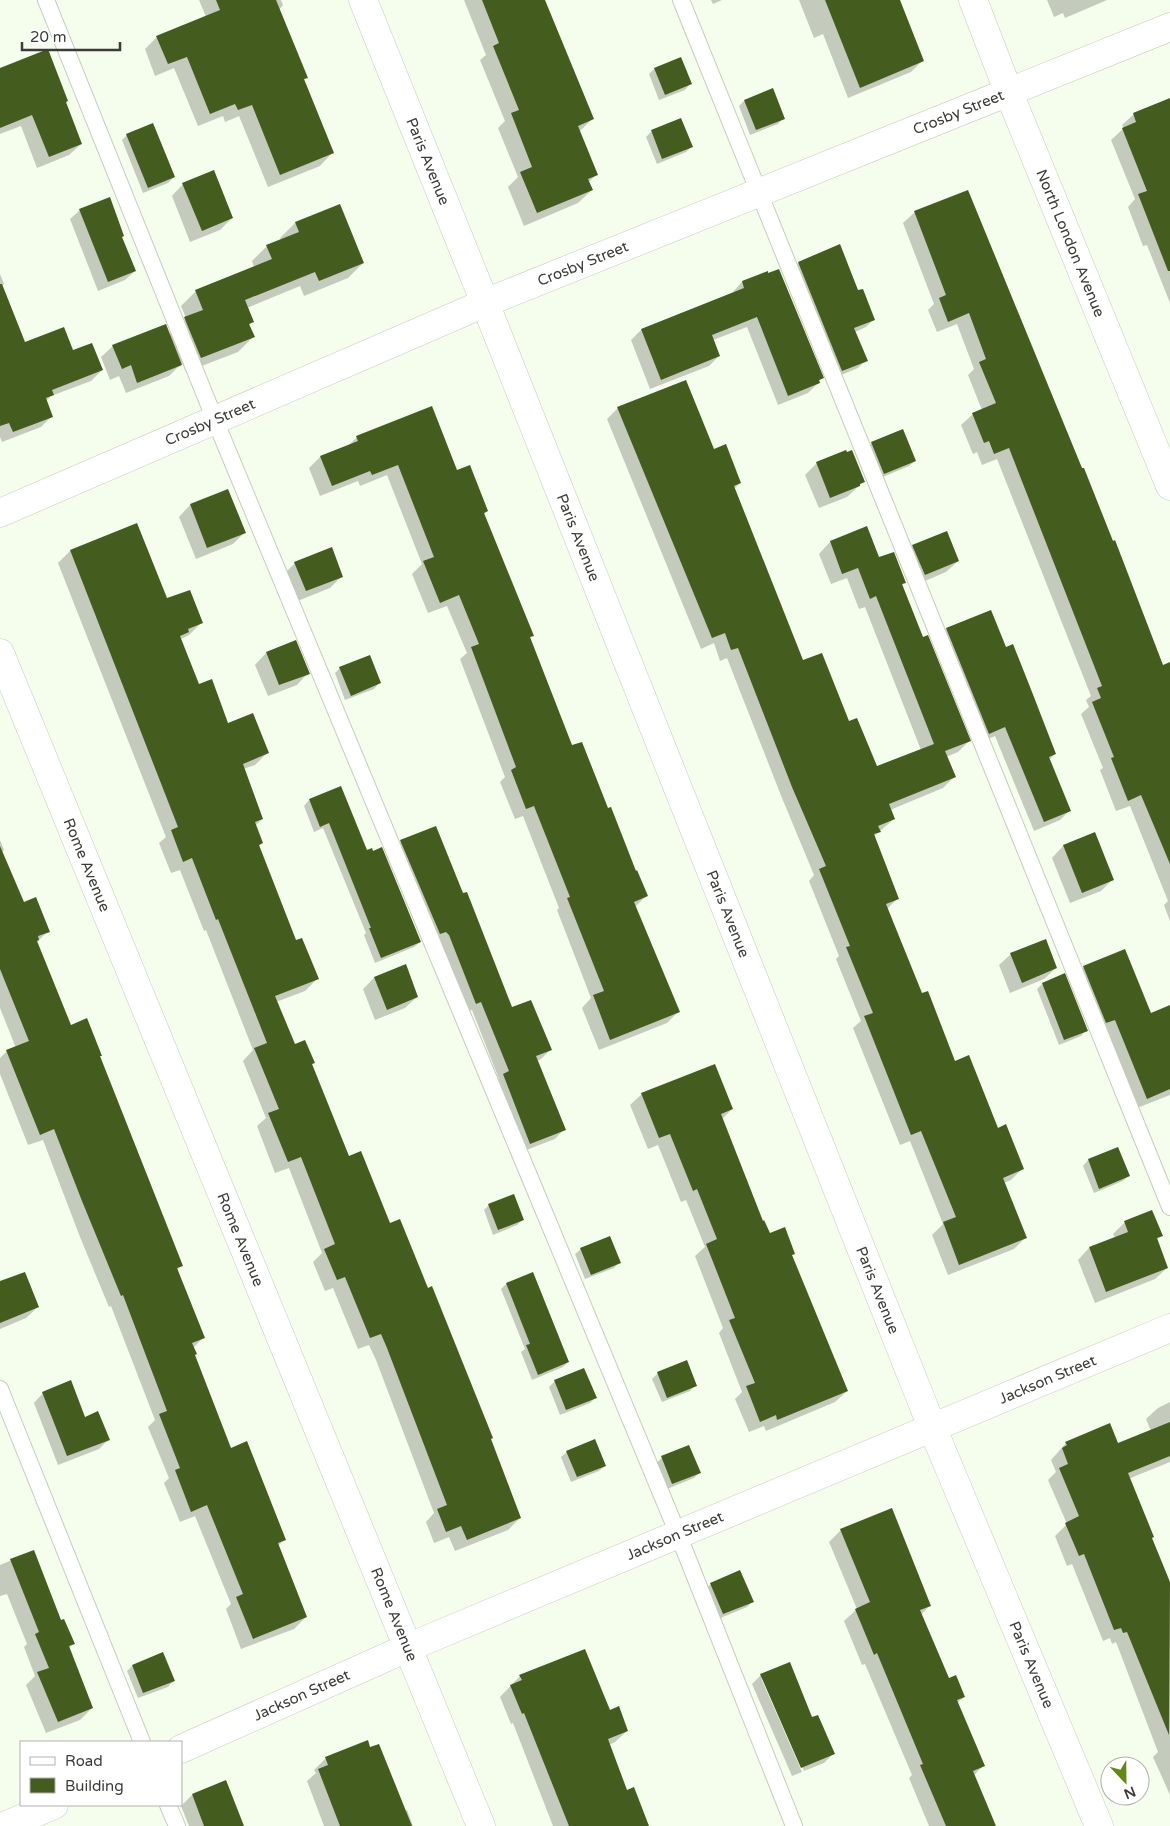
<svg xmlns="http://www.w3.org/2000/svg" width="1170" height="1826" font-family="'Varela Round',sans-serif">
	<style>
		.shadow { fill: #0003 }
		.building { fill: #455c1f }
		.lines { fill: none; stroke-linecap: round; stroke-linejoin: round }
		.service-casing { stroke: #c5cdbc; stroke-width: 18 }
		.minor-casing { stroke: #c5cdbc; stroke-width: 29 }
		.service { stroke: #fff; stroke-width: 16 }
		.minor { stroke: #fff; stroke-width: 28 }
		.labels { text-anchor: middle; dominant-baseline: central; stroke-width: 5; stroke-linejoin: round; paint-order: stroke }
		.street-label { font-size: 15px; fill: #3a3d37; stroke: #fff }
	</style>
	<rect width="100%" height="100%" fill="#f5fdec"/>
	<path class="shadow" d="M199,0H281L283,5L279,10L306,78L303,81L332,153L320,166L268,187L239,116L225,122L223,116L198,126L174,68L155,76L145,49L157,37L206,17Z
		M464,0H543L592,119L579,132L596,175L588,183L592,190L578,203L524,226L508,187L518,177L498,128L505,121L480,60L486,55Z
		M711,0H722L713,4Z
		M799,0H898L923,60L911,72L848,98L823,34L814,38Z
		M1047,0H1107L1065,18L1063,13L1054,17Z
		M680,58L690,84L685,90L659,100L649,74L654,69Z
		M0,69L65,102L81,144L69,155L37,168L21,126L0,134Z
		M1170,100V303L1147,245L1143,246L1128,207L1135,199L1111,140L1124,128L1122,125L1134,114Z
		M744,101L783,118L778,124L750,135L739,106Z
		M681,120L691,147L686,152L657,164L646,137L651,132Z
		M127,135L174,177L168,183L143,193L122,140Z
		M183,184L232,218L220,230L190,242L172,196Z
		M80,210L121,237L135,271L125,280L98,291L70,219Z
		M915,212L1162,666L1170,678V921L1164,905L1168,901L1130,806L1116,811L1100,770L1103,768L1081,714L1089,707L1086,700L1091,696L997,459L982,465L977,452L973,454L961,425L973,414L982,410L968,375L974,369L957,324L937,332L928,310L934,304L903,223Z
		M295,223L363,263L348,278L304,296L300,286L247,308L252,322L249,326L253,337L238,352L186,372L182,363L169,376L126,393L119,376L110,380L101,357L113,346L169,335L186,318L181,306L196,291L254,267L252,261L267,246L281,240L280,238Z
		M798,263L858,292L874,319L866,327L855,332L866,360L858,368L834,378L791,270Z
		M767,273L822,378L818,383L808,393L778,405L747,327L713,340L719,356L709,366L650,389L631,340L641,330L732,293L742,282Z
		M0,274L4,284L1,286L24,344L72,352L102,370L91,381L51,396L46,401L52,416L41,427L2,442L0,437Z
		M618,408L713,451L740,483L734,489L803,661L848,723L876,768L921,750L865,607L859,609L847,578L831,584L819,554L830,542L867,528L879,559L905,582L901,586L922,639L969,741L958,752L946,757L954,777L943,788L890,810L894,819L873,837L897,899L887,909L921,995L955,1063L1022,1169L1011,1180L1004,1183L1025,1238L1014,1249L948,1275L932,1235L943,1224L910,1141L900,1145L853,1028L861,1021L836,959L839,956L809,881L814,875L782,798L727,658L720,661L714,643L701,649L607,419Z
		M357,437L457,472L487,511L483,515L532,636L529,639L572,747L608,810L646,896L635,907L678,1012L667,1023L599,1050L582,1008L591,998L557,910L559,908L523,816L515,819L500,782L505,777L460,659L467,653L447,606L428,613L412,574L422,564L387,475L360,486L358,481L320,496L309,468L320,457L347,447Z
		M872,443L915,461L909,466L878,479L866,449Z
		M817,463L864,481L847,497L819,508L805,475Z
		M228,491L245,532L233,544L196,559L179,517L190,505Z
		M136,525L166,599L201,623L189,635L181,639L198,686L228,724L267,753L255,765L243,769L262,819L255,826L262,843L258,847L296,942L317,979L305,991L276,1002L294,1046L311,1064L348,1157L389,1224L490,1440L520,1518L508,1530L455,1551L449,1537L434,1543L426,1522L434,1513L376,1360L369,1345L358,1349L333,1288L325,1291L313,1262L322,1253L289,1168L275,1173L257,1126L266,1118L243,1061L253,1050L206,930L204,931L180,870L171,873L159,843L166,837L58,563L70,551Z
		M913,546L958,561L946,572L913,586L902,557Z
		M295,563L342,576L330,588L295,602L284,574Z
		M947,629L1005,649L1055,754L1049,760L1069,811L1060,820L1034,831L995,736L979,743L937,639Z
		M266,653L308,673L297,685L268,696L255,665Z
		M340,668L379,683L374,689L345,700L335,673Z
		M309,800L367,852L420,942L414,947L375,963L364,935L366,933L323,828L314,832L304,806Z
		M1094,834L1112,880L1101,891L1070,903L1052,858L1063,846Z
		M0,840L4,850L2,852L23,904L48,931L36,943L70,1026L99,1057L181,1266L176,1271L203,1338L193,1348V1356L230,1449L284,1540L278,1546L306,1617L294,1629L241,1649L226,1609L231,1604L195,1516L180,1522L164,1483L169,1478L148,1427L155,1420L111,1306L109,1307L80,1237L43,1140L28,1145L0,1074V1058L7,1051L16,1048L0,1008Z
		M401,841L463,895L512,1008L550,1050L541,1059L537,1061L564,1129L555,1139L521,1152L494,1084L499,1079L472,1010L466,1012L392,851Z
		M1011,954L1056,968L1044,979L1010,993L999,965Z
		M1084,967L1150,1014L1170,1023V1095L1137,1108L1074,977Z
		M374,978L417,997L405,1008L375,1020L363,989Z
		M1042,984L1086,1030L1081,1036L1059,1045L1037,989Z
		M642,1094L732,1109L722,1119L762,1222L769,1235L794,1253L791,1256L847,1391L835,1402L766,1431L764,1426L749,1432L735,1399L742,1392L719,1333L723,1328L695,1256L705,1247L686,1200L681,1202L658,1145L648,1149L630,1105Z
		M1118,1148L1129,1175L1123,1181L1094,1193L1083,1166L1088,1160Z
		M489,1205L523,1219L517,1225L493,1235L484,1210Z
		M1125,1222L1161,1236L1156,1240L1167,1268L1155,1279L1095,1303L1078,1260L1089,1248L1115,1238L1113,1234Z
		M581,1249L619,1262L614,1268L585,1279L575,1254Z
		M533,1273L568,1362L563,1367L532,1380L521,1352L525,1349L501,1289L506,1284Z
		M0,1282L38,1307L26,1318L0,1329Z
		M658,1373L695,1385L690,1391L662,1402L652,1379Z
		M555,1381L595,1398L590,1403L560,1415L549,1387Z
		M43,1393L84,1418L108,1440L99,1449L58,1465L34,1403Z
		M1170,1402V1462L1128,1479L1170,1585V1795L1153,1757L1158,1752L1116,1642L1112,1644L1110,1638L1103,1641L1072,1564L1067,1566L1055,1536L1067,1524L1048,1480L1056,1472L1051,1460L1066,1443L1117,1444L1151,1431L1146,1419L1158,1408Z
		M567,1452L605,1466L599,1471L571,1482L561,1457Z
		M662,1458L699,1473L694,1478L667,1489L656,1463Z
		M891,1510L930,1605L921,1615L948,1679L964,1697L957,1703L983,1766L974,1775L995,1826H929L909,1778L912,1775L865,1664L862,1665L844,1621L857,1609L829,1542L841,1530Z
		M33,1551L61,1621L73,1644L69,1648L92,1708L80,1720L46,1733L26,1685L35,1676L24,1647L27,1644L7,1594L0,1596V1565Z
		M711,1584L752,1602L747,1607L718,1619L705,1589Z
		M132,1666L173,1681L168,1687L138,1698L127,1671Z
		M761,1675L811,1719L833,1754L824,1763L804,1771L763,1678H761L802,1772L792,1776L752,1684Z
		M520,1676L609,1711L627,1731L615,1742L609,1745L627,1791L648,1826H553L513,1723L511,1724L500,1697Z
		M326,1758L404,1811L407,1810L413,1826H324L307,1781L316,1773L314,1770Z
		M192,1795L243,1826H189L181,1806Z"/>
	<path class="building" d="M216,0H276L308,78L304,79L334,153L280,175L252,105L238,110L235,104L210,114L187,57L168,64L156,36L220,10Z
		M482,0H545L594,119L578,126L598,175L588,179L593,190L537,213L520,172L532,167L511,113L519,110L493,46L499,43Z
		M825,0H900L924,61L860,88Z
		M48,49L68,101L66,102L82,144L49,157L32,115L0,128V68Z
		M681,57L692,84L665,95L654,68Z
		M773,88L785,119L756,130L744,100Z
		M1170,98V271H1168L1138,194L1147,191L1122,128L1136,122L1133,113Z
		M681,118L693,147L662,159L651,130Z
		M153,123L175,177L148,188L126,134Z
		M214,170L233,218L202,231L182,183Z
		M968,190L1082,468H1084L1113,541L1115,540L1163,665L1170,662V864L1141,795L1128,801L1111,758L1114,757L1092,702L1101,698L1097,688L1102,686L1009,448L994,454L989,441L984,443L972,413L996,403L979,362L986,359L969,313L948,322L939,298L946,295L914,211Z
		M110,197L124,236L122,237L136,271L108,282L79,209Z
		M340,204L364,263L319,281L315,272L245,300L254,322L249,324L255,337L201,358L184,317L203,310L195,290L272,259L266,245L299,232L295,222Z
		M840,244L858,290L863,289L875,320L854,328L868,361L842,371L798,262Z
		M779,269L824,378L819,380L820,383L788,396L757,317L712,335L720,356L661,380L641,329L744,288L742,281L768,271V273Z
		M0,284H2L25,342L64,327L73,350L92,343L103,370L52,390L54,395L46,398L53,417L13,432L9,423L0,426Z
		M166,324L182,365L137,383L131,365L122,369L112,345Z
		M686,380L714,449L726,444L741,483L734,486L803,660L822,653L849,721L857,718L877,766L934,744L876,596L870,599L858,568L842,574L830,541L867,526L879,557L894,552L906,583L902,584L923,637L928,635L971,741L945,751L956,777L889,804L895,819L878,826L881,832L874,834L899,899L886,904L922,993L928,991L955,1061L969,1055L998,1128L1006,1124L1024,1169L1003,1178L1027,1238L959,1265L943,1222L956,1217L921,1131L911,1135L864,1016L873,1013L846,947L850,946L819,869L826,866L792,787L738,648L731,650L725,633L712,638L617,407Z
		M432,406L457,470L470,465L488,511L484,513L534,636L530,637L572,745L582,742L608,808L611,807L636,871L637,870L648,896L634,902L680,1012L610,1040L593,995L604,991L567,898L570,897L534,806L526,809L511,770L516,767L471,647L479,644L459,595L440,603L423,561L434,557L398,465L372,475L370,471L332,486L320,456L358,441L356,436Z
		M903,429L916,461L884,474L871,442Z
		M846,450L847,452L852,450L865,482L860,484V486L830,498L816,462Z
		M228,489L246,533L207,548L190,504Z
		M137,523L167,598L190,590L203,623L188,629L189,632L180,636L199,684L212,679L228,723L253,713L269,753L243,764L263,819L255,822L263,843L259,845L296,940L302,938L319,979L275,996L295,1044L305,1040L315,1063L312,1064L349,1156L361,1151L390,1223L400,1219L428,1288L432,1286L493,1438L491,1439L521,1518L467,1540L461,1526L446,1532L437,1509L447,1505L387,1348L381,1334L370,1338L345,1277L337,1280L324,1249L335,1244L301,1157L288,1162L268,1113L279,1109L254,1048L267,1043L218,919L216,920L192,858L183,862L171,830L178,827L70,550Z
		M947,531L959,561L925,575L912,545Z
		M332,547L343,577L306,591L294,562Z
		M991,610L1006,647L1013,644L1032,692L1056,754L1049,757L1071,811L1044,822L1005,727L989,734L946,628Z
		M296,640L310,674L279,685L266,652Z
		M370,655L381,683L351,696L339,667Z
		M341,786L367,850L372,848L373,851L382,847L421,942L381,958L369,928H371L329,823L320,827L309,799Z
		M436,826L463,893L467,892L512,1007L531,1000L552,1050L536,1056L566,1130L530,1144L503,1074L509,1071L481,1002L476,1004L449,935L446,932L440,934L400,840Z
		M1095,832L1114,880L1082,893L1063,845Z
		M0,846L24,902L36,897L50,932L38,936L39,940L37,941L71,1025L87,1018L102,1056H100L183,1266L177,1268L205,1338L192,1343L197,1354L195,1355L231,1448L247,1441L286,1540L278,1543L307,1617L253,1639L236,1597L243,1594L207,1505L191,1512L175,1470L180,1468L159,1414L167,1411L123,1295L121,1296L82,1201L54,1129L40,1135L6,1050L29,1041L0,969Z
		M1046,939L1057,968L1022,983L1010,953Z
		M1125,949L1151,1013L1170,1005V1089L1147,1099L1115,1020L1106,1023L1083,966Z
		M406,964L418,997L387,1010L374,977Z
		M1065,973L1088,1031L1064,1040L1042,983Z
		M715,1064L733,1109L721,1114L763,1221L764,1220L770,1233L785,1227L795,1254L792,1255L848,1391L777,1420L776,1415L760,1422L746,1386L755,1383L729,1320L735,1318L706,1244L717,1239L697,1189L693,1191L670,1134L659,1138L641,1093Z
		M1118,1147L1130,1176L1099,1189L1088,1159Z
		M514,1194L524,1220L498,1230L488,1204Z
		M1152,1210L1163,1236L1157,1238L1168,1268L1106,1292L1089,1247L1128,1232L1124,1221Z
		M610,1236L621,1263L591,1275L580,1248Z
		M25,1272L39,1307L0,1323V1281Z
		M533,1272L569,1362L538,1375L526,1345L530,1344L506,1283Z
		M687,1360L697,1386L667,1398L657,1372Z
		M584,1368L597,1398L566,1410L554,1380Z
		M71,1380L85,1417L98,1411L110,1440L67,1456L42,1392Z
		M1170,1422V1456L1128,1473L1154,1537L1152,1538L1170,1582L1169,1735L1127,1632L1123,1633L1121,1628L1114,1630L1084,1554L1079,1556L1065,1523L1079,1516L1059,1468L1068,1464L1062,1448L1067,1445L1065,1442L1110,1423L1118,1443Z
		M595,1439L606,1466L577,1477L566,1451Z
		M689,1445L701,1473L672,1484L661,1456Z
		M892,1508L931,1606L920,1610L949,1678L956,1675L965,1697L957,1700L985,1766L973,1771L996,1826H946L920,1765L923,1764L877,1653L874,1655L855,1609L870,1602L840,1529Z
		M34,1550L61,1620L64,1619L75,1644L69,1646L93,1708L58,1722L37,1672L49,1668L35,1634L39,1632L10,1559Z
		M740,1570L754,1602L723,1614L710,1583Z
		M585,1649L610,1710L619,1706L628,1731L608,1739L627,1790L634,1787L649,1826H569L524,1713L522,1714L510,1685L522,1680L519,1675Z
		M163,1652L175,1681L143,1693L132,1665Z
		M790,1662L812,1717L818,1715L835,1754L801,1768L760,1674Z
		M368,1740L370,1747L379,1744L412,1826H340L318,1769L328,1765L325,1757Z
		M226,1780L244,1826H204L192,1794Z"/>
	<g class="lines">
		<defs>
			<path id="service" d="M46,0L215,420L678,1534L794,1826
				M681,0L1170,1207
				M0,1389L142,1742
				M168,1805L177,1826"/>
			<g id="minor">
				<path id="s1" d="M363,0L485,303L932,1427L1099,1826"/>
				<path id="s2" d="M973,0L1009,93L1170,486"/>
				<path id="s3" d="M0,513L485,303L1170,27"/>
				<path id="s4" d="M0,653L481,1826"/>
				<path id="s5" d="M181,1749L407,1648L1170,1328"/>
				<path d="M4,1826L54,1805"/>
			</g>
		</defs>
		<use href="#service" class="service-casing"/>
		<use href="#minor" class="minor-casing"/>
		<use href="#service" class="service"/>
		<use href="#minor" class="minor"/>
	</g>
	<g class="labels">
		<g class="street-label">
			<text stroke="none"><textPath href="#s3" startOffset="1039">Crosby Street</textPath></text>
			<text stroke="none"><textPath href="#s1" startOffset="174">Paris Avenue</textPath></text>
			<text stroke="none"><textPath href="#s2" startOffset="262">North London Avenue</textPath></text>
			<text stroke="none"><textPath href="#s3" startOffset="634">Crosby Street</textPath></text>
			<text stroke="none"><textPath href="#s3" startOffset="229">Crosby Street</textPath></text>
			<text stroke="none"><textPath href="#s1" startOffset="579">Paris Avenue</textPath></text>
			<text stroke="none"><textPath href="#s4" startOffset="229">Rome Avenue</textPath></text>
			<text stroke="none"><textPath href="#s1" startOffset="984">Paris Avenue</textPath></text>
			<text stroke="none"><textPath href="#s4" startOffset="634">Rome Avenue</textPath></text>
			<text stroke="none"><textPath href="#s1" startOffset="1389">Paris Avenue</textPath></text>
			<text stroke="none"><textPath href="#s5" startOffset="942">Jackson Street</textPath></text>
			<text stroke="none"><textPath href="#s5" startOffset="538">Jackson Street</textPath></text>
			<text stroke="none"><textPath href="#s4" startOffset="1039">Rome Avenue</textPath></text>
			<text stroke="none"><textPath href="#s1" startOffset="1794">Paris Avenue</textPath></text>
			<text stroke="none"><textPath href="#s5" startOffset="132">Jackson Street</textPath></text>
		</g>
	</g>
	<rect x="20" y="1741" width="162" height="65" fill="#ffffff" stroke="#b0b1af"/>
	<rect x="30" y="1757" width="25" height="8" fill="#ffffff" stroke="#b0b1af"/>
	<text x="65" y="1766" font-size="15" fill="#3a3d37">Road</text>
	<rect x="30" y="1778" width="25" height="15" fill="#455c1f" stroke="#b0b1af"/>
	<text x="65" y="1791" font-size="15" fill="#3a3d37">Building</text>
	<g transform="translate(1125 1781) rotate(158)"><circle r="24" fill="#ffffff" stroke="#b0b1af"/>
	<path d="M0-4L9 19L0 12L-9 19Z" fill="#628811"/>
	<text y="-8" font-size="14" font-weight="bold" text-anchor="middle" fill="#3a3d37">N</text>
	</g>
	<path d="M22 42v8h98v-8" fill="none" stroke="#3a3d37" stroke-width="2.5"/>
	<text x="30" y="42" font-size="15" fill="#3a3d37" stroke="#ffffff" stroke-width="4" paint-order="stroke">20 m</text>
</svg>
